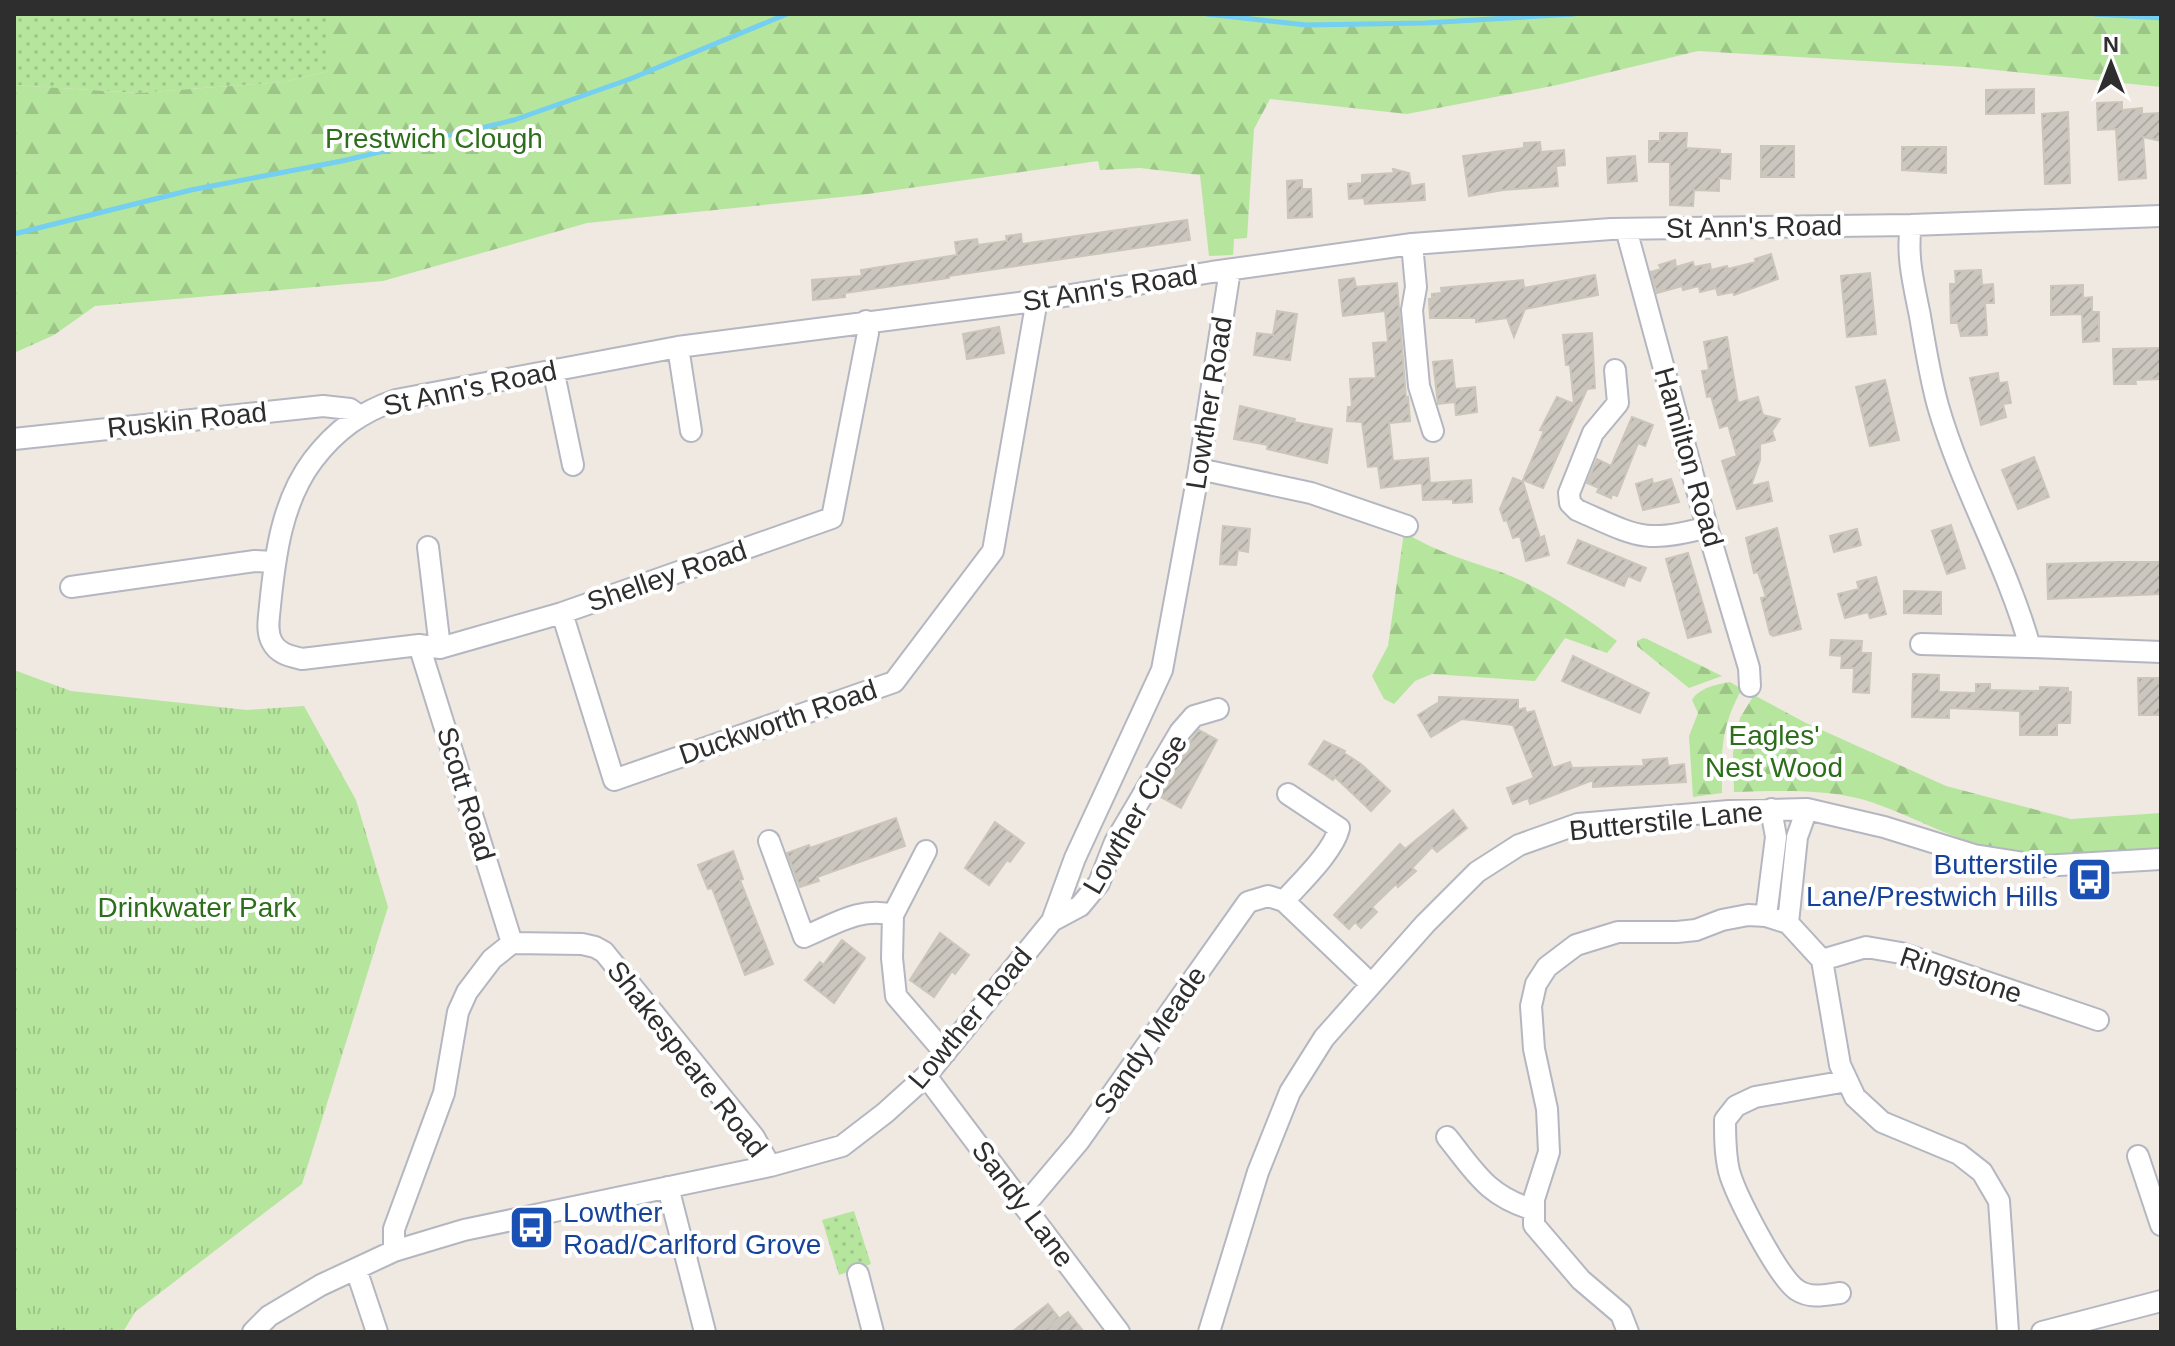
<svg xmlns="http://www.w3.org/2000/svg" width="2175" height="1346" font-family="Helvetica,sans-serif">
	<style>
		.grass { fill: url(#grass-dots) }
		.forest { fill: url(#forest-firs) }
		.park { fill: url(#park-tufts) }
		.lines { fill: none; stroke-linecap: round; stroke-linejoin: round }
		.stream { stroke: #75cff0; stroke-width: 5 }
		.building { fill: url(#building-hatch); stroke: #cbc5ba; stroke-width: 2 }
		.minor-casing { stroke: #b4b7c1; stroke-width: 24 }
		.minor { stroke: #fff; stroke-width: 20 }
		.labels { text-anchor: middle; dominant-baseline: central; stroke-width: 8; stroke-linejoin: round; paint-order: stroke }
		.park-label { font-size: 28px; fill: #2c6e1b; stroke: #fff }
		.street-label { font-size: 28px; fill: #2e2e2e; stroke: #fff }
		.transit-label { font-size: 28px; fill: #164399; stroke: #fff; text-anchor: end }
	</style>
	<defs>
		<pattern id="grass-dots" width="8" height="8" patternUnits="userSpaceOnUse" patternTransform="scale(2)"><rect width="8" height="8" fill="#b6e59e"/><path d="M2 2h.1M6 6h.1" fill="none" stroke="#9dc588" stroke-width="1.8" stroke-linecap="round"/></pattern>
		<pattern id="forest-firs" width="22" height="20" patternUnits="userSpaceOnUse" patternTransform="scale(2)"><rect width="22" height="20" fill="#b6e59e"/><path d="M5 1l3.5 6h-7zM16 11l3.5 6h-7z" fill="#9dc588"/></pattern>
		<pattern id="park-tufts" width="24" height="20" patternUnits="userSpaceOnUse" patternTransform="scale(2)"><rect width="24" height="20" fill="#b6e59e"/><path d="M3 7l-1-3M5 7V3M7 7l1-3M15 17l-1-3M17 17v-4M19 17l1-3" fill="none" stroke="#9dc588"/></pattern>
		<pattern id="building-hatch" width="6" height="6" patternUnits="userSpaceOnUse" patternTransform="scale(2)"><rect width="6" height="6" fill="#cbc7bf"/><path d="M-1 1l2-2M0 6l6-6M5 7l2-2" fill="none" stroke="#afaba4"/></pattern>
	</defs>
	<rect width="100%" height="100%" fill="#efe9e1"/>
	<path class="grass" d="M16,14H333L329,71L283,82L138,93L14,85Z
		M854,1211L871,1264L839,1275L822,1220Z"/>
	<path class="forest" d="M330,14H2161V87L1966,67L1698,51L1557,85L1407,114L1270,99L1254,129L1247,238L1234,239L1233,255L1209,256L1200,175L1140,168L1100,170L1098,161L861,195L587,223L383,281L95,306L54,335L14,353V85L138,93L283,82L329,71Z
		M1404,532C1436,552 1466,560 1501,572C1543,588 1581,614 1617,641L1607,653L1565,638L1535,681L1432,674L1415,681L1394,704L1384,699L1372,676L1388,646Z
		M1643,638L1647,639L1722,676L1689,688L1637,646V641Z
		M1730,682L1742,689C1721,726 1721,751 1722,793L1693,797L1689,736L1698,713L1692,700C1699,688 1717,684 1730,682Z
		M1754,695L1804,722L1946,786L2071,819L2161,813V848C2109,851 2053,860 2001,850C1957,842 1917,818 1874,803C1830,788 1780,791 1734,792L1733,753L1740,718Z"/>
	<path class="park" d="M14,670L71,691L247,710L304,706L356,800L388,907L302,1184L135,1312L123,1332H14Z"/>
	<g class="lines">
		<path class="stream" d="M1207,14L1306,25L1425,23L1574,14
			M2095,14L2161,18
			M14,234L191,190L342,161L514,120L630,79L787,14"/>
	</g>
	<path class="building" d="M2034,89V113L1986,114V90Z
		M2122,102V110L2142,108V114L2161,113V141L2143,137L2146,178L2119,180L2116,129L2098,130L2097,103Z
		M2068,112L2070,183L2045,184L2042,114Z
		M1660,133H1687L1686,148L1720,150V154H1731L1730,179L1719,178V191L1694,190L1693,206L1670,205V162H1649V141H1660Z
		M1540,142L1541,152L1564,150L1565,165L1556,166L1558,186L1503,190L1469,196L1463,156L1524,148V143Z
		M1761,146H1794V177H1761Z
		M1902,147H1946V173L1902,170Z
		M1635,156L1637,181L1608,183L1607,158Z
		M1393,169L1409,173L1411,186L1424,184L1425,200L1365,204L1364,198L1349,199L1348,184L1362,183V175L1394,173Z
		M1302,180V189H1311L1312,217L1288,218L1287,181Z
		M1187,220L1190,240L949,276V278L845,293V297L813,300L812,280L862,276L861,270L957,255L955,242L977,239L978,245L1007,241L1006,236L1021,234L1022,244Z
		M1771,254L1778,279L1734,295L1733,292L1718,295L1716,288L1700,292L1699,286L1683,290L1682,286L1657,293L1651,272L1661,269L1659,265L1675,260L1676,267L1693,262L1694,267L1710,264L1711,270L1727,266L1728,269L1756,262L1755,259Z
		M1981,270L1982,285L1993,284L1994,303H1985L1987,335L1961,336L1958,323H1951L1950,284H1956L1955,271Z
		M1870,273L1876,334L1847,337L1841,276Z
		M1595,275L1598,295L1525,309L1514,337L1507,318L1476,322V318H1430L1429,299H1432V294L1442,293L1441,288L1523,280L1524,288Z
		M1354,278L1356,287L1397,283L1406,398L1408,397L1410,421L1389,423L1393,461L1428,458L1430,483L1471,480L1472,502L1453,503V499L1423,500L1422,483L1381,488L1378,466L1368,467L1362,422L1347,421L1348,407H1352L1350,379L1376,378L1373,343L1388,342L1385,311L1343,316L1339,280Z
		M2083,285V298L2092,297V312H2099V341L2083,342L2082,314L2051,315V286Z
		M1277,311L1297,314L1290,360L1254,355L1257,333L1273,335Z
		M999,327L1004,353L967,359L963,334Z
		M1592,333L1595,388L1587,389L1543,488L1523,480L1544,431L1540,430L1557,397L1574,404L1570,365H1566L1563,335Z
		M1727,337L1738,403L1758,397L1763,415L1780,419L1772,431L1775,440L1760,444V460L1751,486L1768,482L1772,501L1737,509L1722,461L1737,456L1728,425L1720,428L1711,396L1707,397L1702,371L1709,370L1704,342Z
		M2161,348V379L2135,380L2136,384H2114L2113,349Z
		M1452,360L1455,389L1475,387L1477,412L1456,415L1455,402L1438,404L1433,362Z
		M1998,373L1999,383L2007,382L2011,403L2003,404L2006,417L1981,425L1970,378Z
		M1885,380L1899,440L1870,446L1856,387Z
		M1240,406L1295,419L1294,422L1332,429L1327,463L1267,449L1268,445L1234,439Z
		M1632,417L1653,425L1645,446L1638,443L1617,496L1612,494L1611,498L1597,492L1599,488L1587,483L1597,459L1611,466Z
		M2034,457L2049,497L2018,509L2002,470Z
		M1513,478L1523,482L1540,538L1544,536L1549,555L1526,561L1520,536L1513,538L1507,520L1504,521L1500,509Z
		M1652,479L1653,484L1671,479L1679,502L1643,510L1636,484Z
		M1951,525L1965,568L1947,574L1932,531Z
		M1223,526L1250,529L1248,552L1238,550L1236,565L1220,564Z
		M1777,528L1801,629L1773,636L1770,634L1761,598L1766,597L1758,572L1754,573L1746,538Z
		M1857,529L1861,545L1834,552L1830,536Z
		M1578,540L1646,568L1640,581L1628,576L1624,586L1568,563Z
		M1688,553L1711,632L1688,638L1666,559Z
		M2118,562H2161V594L2048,599L2047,564Z
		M1876,577L1886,614L1870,618L1868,612L1845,618L1838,594L1859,589L1857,582Z
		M1904,591L1941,592V614L1904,613Z
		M1831,640L1862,641L1861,653H1871L1869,693L1853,692L1854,668H1841L1842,656L1830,655Z
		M1573,656L1649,693L1640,713L1562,681Z
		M1913,674L1939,675V692L1976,693V684H1990V690L2040,691V687L2068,688V692H2071L2070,723H2057V735H2020V711L1949,708V718L1912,717Z
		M2138,678H2161V715H2139Z
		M1439,697L1518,700V710L1525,708L1526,713L1534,711L1553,768L1570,762L1572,768L1644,766L1643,760L1667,758L1668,766L1684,764L1686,782L1593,787V780L1530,804L1528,798L1513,804L1507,788L1534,778L1513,725L1462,719L1431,737L1418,715L1439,702Z
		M1199,730L1217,740L1181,808L1159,796L1191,740Z
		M1324,741L1345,751L1344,753L1361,764L1390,791L1371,811L1335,777L1333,780L1309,764Z
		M1453,810L1467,828L1437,852L1432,847L1412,868L1416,871L1398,887L1396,884L1372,907L1377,912L1361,928L1355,922L1349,929L1334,915L1400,844L1405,849Z
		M896,818L905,846L817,877L819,881L800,887L787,853L809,845L810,848Z
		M995,822L1024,843L1010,862L1007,860L989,885L965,868Z
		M733,851L743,879L740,880L773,964L745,975L712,888L708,889L698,865Z
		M940,933L969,955L955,974L952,971L934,997L910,980Z
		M842,940L865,958L834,1003L805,980L820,962L823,965Z
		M1048,1304L1059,1318L1041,1332H1012Z
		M1068,1312L1084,1332H1042Z"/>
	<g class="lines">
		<defs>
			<path id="minor" d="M1911,225C1906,255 1914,286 1920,316C1925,346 1930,377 1938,406C1962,489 2007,564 2030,647L2161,652
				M1626,229L1707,527L1749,668L1750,686
				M1412,244L1416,287L1412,310L1419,386L1433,431
				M866,321L868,333L832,518L562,613L440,648L419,645L302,659C290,656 278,654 272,642C266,631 269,618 270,606C275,555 282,501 313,460C336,430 361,412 396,400L678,347L1034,301L1212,272L1412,244L1611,229L1911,225L2161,216
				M678,347L691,431
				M553,369L573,465
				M1615,370L1618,403L1593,433L1569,493L1570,503L1577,510C1635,535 1644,545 1707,527
				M14,439L323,406L350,409L358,415
				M1199,469L1311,493L1407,526
				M428,547L440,648
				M71,587L255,561L274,562
				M562,613L614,780L894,682L993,551L1035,311L1034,301
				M1921,644L2030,647
				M419,645L512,943
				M769,841L804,937C833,925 861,906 893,915L892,958L896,996L945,1053
				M1284,901C1300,883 1334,851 1339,828L1288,794
				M893,915L926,851
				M1766,916L1776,837L1771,809
				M1052,921L1080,906L1099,883L1115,842L1180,732L1194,716L1218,709
				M1788,923L1797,837L1807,809
				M1822,960L1866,947L1901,953L2098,1020
				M926,1076L1119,1332
				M1447,1137C1476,1173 1487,1196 1534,1210
				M2138,1156L2161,1225
				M668,1187L705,1332
				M1025,1205L1079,1141L1248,902L1268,896L1284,901L1371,984
				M394,1251V1229L444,1093L458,1012L467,992L492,959L512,943L582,944L595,947L604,952L754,1137L770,1166
				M356,1269L377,1332
				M858,1274L873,1332
				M1840,1293C1825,1295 1811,1299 1797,1290C1778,1277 1735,1194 1729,1171C1725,1154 1725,1137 1725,1120L1736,1106L1755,1097L1847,1081
				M253,1332L269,1316L321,1285L394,1251L464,1230L770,1166L842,1146L885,1113L926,1076L1052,921L1075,858L1162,670L1199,469L1230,270
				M1209,1332L1258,1172L1290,1092L1324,1038L1425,924L1477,872L1519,845L1578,824L1729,811L1807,809L1884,827L1974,855L2042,866L2161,859
				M1628,1332L1621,1314L1581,1280L1534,1225V1199L1549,1152L1547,1109L1534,1049L1531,1006L1536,984L1547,967L1576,945L1618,932H1677L1696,930L1722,920L1748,915L1766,916L1788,923L1822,960L1840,1065L1855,1097L1882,1122L1959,1154L1982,1172L1999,1201L2008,1332
				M2042,1332L2161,1301"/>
		</defs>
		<use href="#minor" class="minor-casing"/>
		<use href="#minor" class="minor"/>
	</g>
	<defs>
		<symbol id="bus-square" viewBox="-11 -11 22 22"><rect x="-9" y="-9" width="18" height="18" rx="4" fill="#1a4fb4" stroke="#fff"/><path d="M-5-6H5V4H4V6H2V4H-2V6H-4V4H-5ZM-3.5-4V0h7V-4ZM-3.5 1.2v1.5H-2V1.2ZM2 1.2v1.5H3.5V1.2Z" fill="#fff"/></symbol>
	</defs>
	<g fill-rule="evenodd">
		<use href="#bus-square" x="2064" y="854" width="51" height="51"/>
		<use href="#bus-square" x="506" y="1202" width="51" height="51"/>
	</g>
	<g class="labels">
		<g class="park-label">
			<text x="434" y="138">Prestwich Clough</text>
			<text x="1774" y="735">Eagles'<tspan x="1774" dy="32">Nest Wood</tspan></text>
			<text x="197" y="907">Drinkwater Park</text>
		</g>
		<g class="street-label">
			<text transform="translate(1754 227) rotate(-1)">St Ann's Road</text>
			<text transform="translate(1110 288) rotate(-9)">St Ann's Road</text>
			<text transform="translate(470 388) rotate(-12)">St Ann's Road</text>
			<text transform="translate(1209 403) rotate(-81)">Lowther Road</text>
			<text transform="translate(187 420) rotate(-6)">Ruskin Road</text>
			<text transform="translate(1689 457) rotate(74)">Hamilton Road</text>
			<text transform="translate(667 576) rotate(-19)">Shelley Road</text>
			<text transform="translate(778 722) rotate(-19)">Duckworth Road</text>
			<text transform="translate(466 794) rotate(73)">Scott Road</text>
			<text transform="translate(1135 814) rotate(-60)">Lowther Close</text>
			<text transform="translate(1666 821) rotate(-6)">Butterstile Lane</text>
			<text transform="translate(1961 975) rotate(18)">Ringstone</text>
			<text transform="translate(970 1018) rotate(-50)">Lowther Road</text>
			<text transform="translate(1150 1040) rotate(-55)">Sandy Meade</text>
			<text transform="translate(687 1059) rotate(52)">Shakespeare Road</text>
			<text transform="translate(1023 1204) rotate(53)">Sandy Lane</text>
		</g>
		<g class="transit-label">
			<text x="2058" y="864">Butterstile<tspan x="2058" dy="32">Lane/Prestwich Hills</tspan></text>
			<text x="563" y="1212" text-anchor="start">Lowther<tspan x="563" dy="32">Road/Carlford Grove</tspan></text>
		</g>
	</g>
	<rect width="2175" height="1346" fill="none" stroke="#2e2e2e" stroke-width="32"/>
	<g transform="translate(2111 64)" stroke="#ffffff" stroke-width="6" paint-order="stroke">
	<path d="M0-6L14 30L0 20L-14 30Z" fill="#2e2e2e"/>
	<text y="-12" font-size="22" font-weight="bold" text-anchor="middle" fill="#2e2e2e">N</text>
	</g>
</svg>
